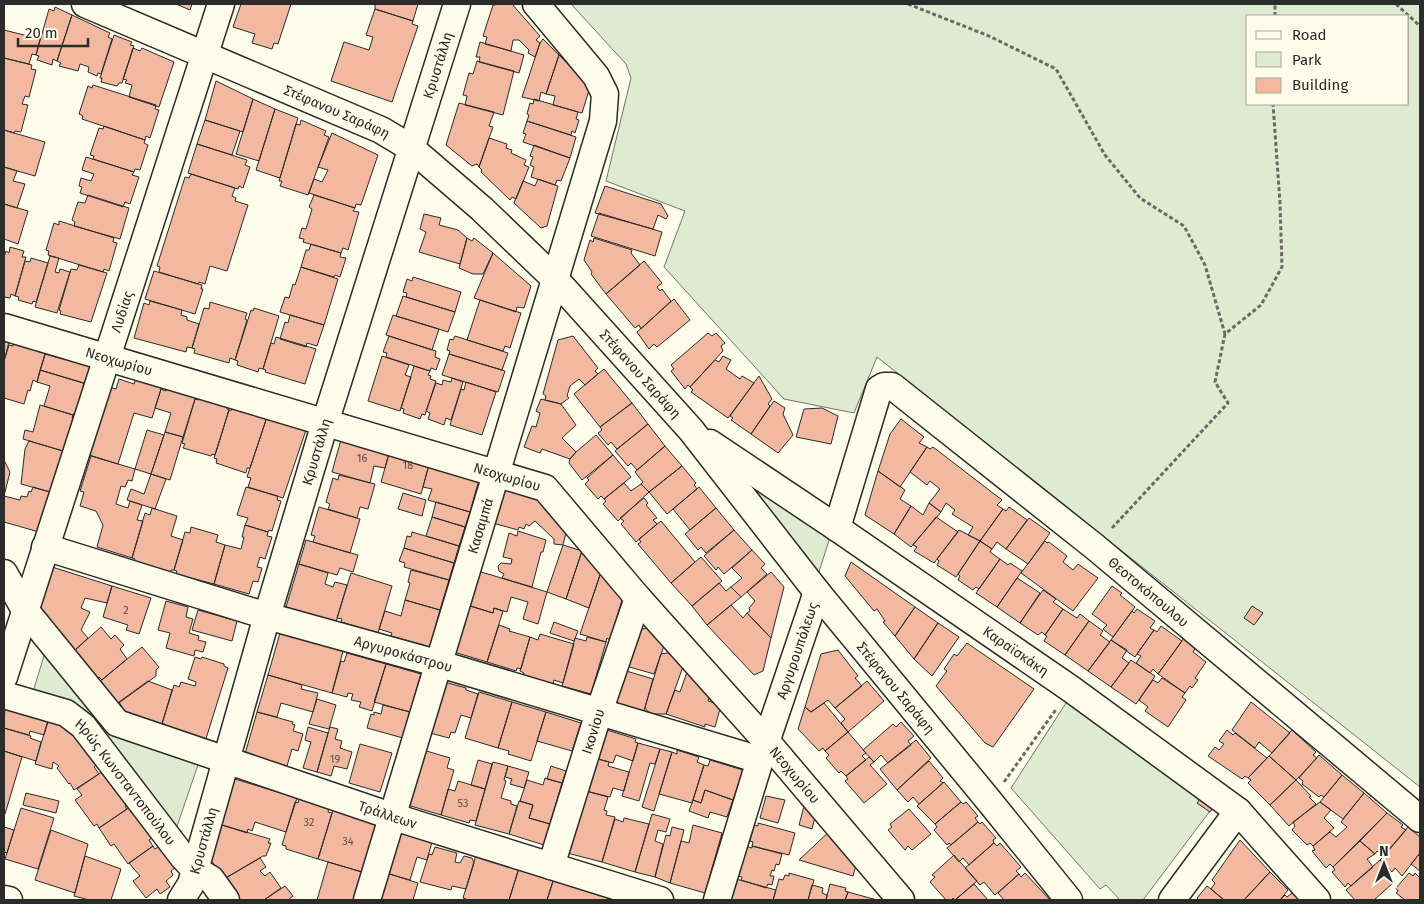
<svg xmlns="http://www.w3.org/2000/svg" width="1424" height="904" font-family="'Fira Sans',sans-serif">
	<style>
		.green { fill: #deebd1; stroke: #74746e; fill-rule: evenodd }
		.building { fill: #f2b8a0; stroke: #2b2b2b }
		.lines { fill: none; stroke-linecap: round; stroke-linejoin: round }
		.minor-casing { stroke: #2b2b2b; stroke-width: 29 }
		.path { stroke: #6a6964; stroke-width: 3; stroke-dasharray: 4 2.5; stroke-linecap: butt }
		.minor { stroke: #fdfbea; stroke-width: 26 }
		.labels { text-anchor: middle; dominant-baseline: central; stroke-width: 4; stroke-linejoin: round; paint-order: stroke }
		.number-label { font-size: 11px; fill: #5d4e48 }
		.street-label { font-size: 14px; fill: #2b2b2b; stroke: #fdfbea }
	</style>
	<rect width="100%" height="100%" fill="#fdfbea"/>
	<path class="green" d="M571,4H1420V787L877,357L854,413L784,399L664,267L685,211L606,181L631,78L626,64ZM1248,16H1408V104H1248Z
		M753,480L831,534L818,575L745,489Z
		M47,646L109,720L201,756L173,838L32,695Z
		M1068,700L1216,803L1143,900H1120L1106,885L1100,889L1011,788Z"/>
	<path class="building" d="M176,4H192L190,10Z
		M241,4H291L278,44L274,43L272,49L252,43L255,34L233,27Z
		M375,4H418L413,21L375,9Z
		M500,4H512L540,36L536,40L540,43L535,57L528,53L529,50L519,40H513L511,51L485,44L487,37L483,36L493,5Z
		M55,7L72,15L57,61L53,59L52,65L37,60L39,56L36,55L49,9L54,11Z
		M375,9L413,21L412,24L418,26L392,102L331,81L344,42L369,50L373,37L366,35Z
		M72,15L110,33L108,37L112,39L101,74L98,73L97,76L88,72L89,67L80,64L78,71L59,66L61,63L57,61Z
		M4,30L40,39L36,55L32,54L29,64L4,58Z
		M114,35L132,42L130,45L134,46L122,83H119L117,86L101,82L102,78H100Z
		M543,39L559,55L546,94L541,92L539,101L522,97L540,43Z
		M480,42L524,55L519,73L479,62L480,57H476Z
		M133,48L140,51L142,48L174,62L159,107L129,97L132,85L125,83L127,80L123,79Z
		M559,55L590,87L582,113L553,105L555,96L546,94Z
		M4,58L32,65L31,69L36,70L29,97L25,96L22,104L28,105L21,132L15,131L14,133L4,130Z
		M477,61L514,71L503,115L465,105L467,96L463,95L469,73L473,74Z
		M216,81L253,99L243,132L205,120Z
		M93,85L156,105L155,109L159,110L150,138L146,136L145,140L82,119L83,116L79,114L88,86L92,88Z
		M253,99L275,109L259,161L236,154Z
		M534,99L578,112L576,119L579,120L575,133L572,131L571,135L527,121L529,115L527,114L530,103L533,104Z
		M459,103L494,112L489,126L493,127L479,167L477,164L472,166L446,145Z
		M275,109L298,118L280,178L256,170Z
		M205,120L240,131L232,155L197,144Z
		M301,120L326,131L324,135L329,137L308,195L280,186L282,181H279L296,124L300,125Z
		M527,121L576,137L570,158L523,142L526,134L523,133Z
		M104,126L145,140L144,143L148,145L140,170L135,169L134,172L93,159L94,156L90,155L99,128L103,129Z
		M4,130L45,142L35,176L4,167Z
		M332,133L378,155L361,205L356,204L355,208L309,193L314,179L322,182L328,170L318,167Z
		M489,138L507,144L506,148L512,150L511,153L526,160L524,165L529,167L516,199L512,197L510,200L481,172L482,170L479,167Z
		M197,144L247,160L245,165L250,167L243,188L239,186L238,189L188,173Z
		M534,145L570,158L561,181L557,180L555,185L531,177L534,167L530,165L533,157L530,156Z
		M86,157L134,172L132,175L139,177L130,204L125,202L123,207L80,193L82,187L79,186L81,178L91,181L94,174L82,170Z
		M4,167L17,171L13,181L25,184L17,208L4,204Z
		M191,174L235,188L232,196L236,198L235,201L248,205L227,271L210,266L205,284L199,282L198,284L159,272L160,267L157,266L185,177L189,178Z
		M538,179L558,186L547,226L541,228L514,203L523,181L535,186Z
		M605,186L661,204L668,216L666,219L658,215L653,229L595,213Z
		M88,195L129,208L120,239L74,226L75,222L72,220L78,202L85,203Z
		M314,195L355,208L353,211L359,212L348,250L343,248L341,253L303,242L304,239L299,238L302,228L306,229L312,209L309,207Z
		M4,204L28,211L18,244L4,239Z
		M599,213L662,232L655,256L591,236Z
		M424,214L441,218L439,225L458,230L467,238L460,264L419,252L426,232L420,229Z
		M59,221L114,238L113,242L117,243L109,271L104,269L103,272L48,255L49,251L46,250L54,223L59,225Z
		M467,238L472,241L474,238L493,253L483,274H473L459,268Z
		M594,238L632,250L631,253L640,265L606,294L591,274L592,272L584,260L590,240L593,242Z
		M311,244L341,253L340,257L346,258L340,277L335,275L334,277L301,267L306,250H309Z
		M10,247L24,251L22,257H26L15,296L11,294L10,298L4,297V257L6,251L9,253Z
		M493,253L531,286L524,308L517,307L516,312L474,298Z
		M50,256L59,258L55,272L59,273L60,269L70,272L57,313L35,307Z
		M31,258L48,263L36,302L33,301L32,304L18,300L19,297L15,296L25,261L30,262Z
		M644,261L662,283L657,287L660,291L662,289L671,301L641,329L639,325L635,328L606,294Z
		M79,265L107,273L91,322L60,314L61,311L59,310L71,269L77,270Z
		M301,267L338,279L324,325L280,312L285,297L289,298L293,284L295,285Z
		M154,271L202,285L201,289H203L195,314L145,299Z
		M413,277L461,292L455,312L406,297L407,293L403,292L407,279L412,281Z
		M403,296L455,312L448,332L396,316Z
		M674,299L690,320L657,347L654,344L649,349L637,332Z
		M480,300L521,313L510,348L505,346L503,351L467,340Z
		M150,301L182,310L181,315L187,317V320L199,324L192,348L187,347L186,352L134,338L144,303L149,305Z
		M210,302L247,313L245,319L247,320L235,360L230,358L229,363L194,353L195,349L192,348L204,308L209,309Z
		M254,308L279,316L263,369L259,368L258,372L237,365L238,361L235,360L251,310L253,311Z
		M290,315L324,325L317,346L307,343L306,347L280,339L285,322L288,323Z
		M393,315L439,329L432,350L386,335Z
		M708,333L712,336L716,333L725,343L721,346L723,351L690,387L688,385L685,389L671,371L674,369L671,365Z
		M389,336L436,351L435,357L440,359L436,370L431,368L430,371L386,357L387,353L383,352Z
		M455,336L508,353L502,370L449,354L450,351L447,350L450,339L453,340Z
		M573,336L598,368L595,371L598,374L585,385L579,379L570,386L567,396L569,398L561,404L545,400L546,396L543,394L558,340Z
		M276,337L316,349L305,384L265,372L266,370L263,369L271,343L274,344Z
		M4,341L9,342L4,361Z
		M14,342L46,351L37,382L33,380L30,391L28,390L24,404L4,398V361L9,345L13,346Z
		M45,354L63,359L64,356L91,365L86,384L40,370Z
		M449,354L505,371L498,392L442,375Z
		M382,356L409,365L405,375L411,377L400,411L368,401Z
		M723,356L731,360L726,369L740,379L742,376L754,383L728,418L691,392L693,390L690,387L715,360L719,362Z
		M414,366L430,371L428,375L431,376L430,379L436,381L425,415L422,414L420,419L403,413L404,409L401,408Z
		M604,369L632,403L600,427L574,394Z
		M40,370L84,383L83,386L86,387L78,413L75,412L73,415L44,406L50,386L37,382Z
		M759,376L772,399L768,404L770,406L751,434L731,420L733,418L730,416Z
		M136,378L162,386L152,418L134,413L118,464L86,454L106,386L116,389L119,379L134,384Z
		M452,378L463,382L451,420L446,418L444,425L428,419L430,413L426,411L436,383L442,385L443,380L451,382Z
		M466,382L496,392L482,435L450,425L461,389L464,390Z
		M167,387L196,396L183,437L165,432L171,413L155,408L161,389L166,391Z
		M201,395L228,404L227,409L229,410L215,455L212,454L211,456L183,448L185,444L182,443L195,399L199,400Z
		M541,399L561,404L576,425L562,438L576,452L570,459L542,449L540,453L524,447L532,426L536,427L540,413L536,411Z
		M774,401L785,408L783,414L793,435L778,453L751,434Z
		M632,403L648,424L617,449L611,442L608,445L598,433L602,430L600,427Z
		M40,405L73,415L72,418L76,419L67,449L64,448L63,451L23,439L25,430L33,432Z
		M233,407L267,417L250,468H247L246,473L216,463L217,459L214,458L229,410H232Z
		M822,408L838,416L831,444L796,437L804,409Z
		M267,417L306,430L283,498L248,487L251,478L247,477Z
		M901,419L924,437L919,443L927,447L900,487L878,471L890,434Z
		M648,424L665,446L637,470L631,463L628,466L615,451Z
		M147,430L164,435L151,474L135,469Z
		M165,432L183,437L170,480L151,474Z
		M596,435L613,455L582,480L569,463L570,459L576,452Z
		M342,436L390,450L385,468L374,466L370,483L332,472Z
		M29,441L63,451L50,492L21,484L25,449Z
		M665,446L682,466L649,492L641,484L643,482L635,472Z
		M927,447L930,449L933,447L1002,500L997,505L1003,509L980,541L968,535L973,527L952,514L955,510L946,503L941,512L929,503L940,489L930,481L927,485L910,472Z
		M390,450L430,461L421,494L381,482Z
		M613,455L631,477L604,499L601,496L598,499L585,484L589,480L587,478Z
		M91,456L135,469L132,481L128,480L125,487L121,486L116,504L128,508L130,501L142,505L137,520L143,521L132,558L97,547L103,525L96,511L80,506L84,492L80,491Z
		M4,460L10,472L4,496Z
		M430,461L480,476L470,512L428,500L432,489L423,487Z
		M682,466L696,483L694,485L697,489L667,514L649,492Z
		M878,471L905,490L900,499L911,506L894,534L865,515Z
		M151,474L166,479L155,509L127,500L131,489L144,494Z
		M339,475L375,484L368,509L360,507L357,518L328,509L330,504L326,502L333,478L338,480Z
		M501,479L538,490L568,524L563,545L554,544V539L535,521L529,526L526,524L524,529L519,527L518,530L489,522Z
		M624,483L631,491L641,484L649,492L618,521L603,504L606,501L604,499Z
		M33,487L50,492L39,532L4,522V496L20,500L21,496L27,497L29,491L31,492Z
		M246,487L278,496L277,500L281,501L272,531L269,530L268,532L245,525L248,518L237,515Z
		M699,487L716,508L690,530L673,509Z
		M403,493L426,500L422,516L398,509Z
		M644,498L648,503L646,505L657,518L653,520L657,524L636,542L621,524L624,521L620,518Z
		M436,502L470,512L465,527L432,517Z
		M929,503L941,512L911,547L894,534L911,506L923,515Z
		M319,507L360,519L350,553L313,542L315,536L311,535Z
		M1009,507L1027,520L1006,549L997,542L992,549L980,541L1003,509L1006,511Z
		M152,508L177,516L171,536L183,540L174,570H171L170,572L134,561L135,559L132,558L145,513L150,515Z
		M716,508L734,530L706,553L701,547L698,550L685,534Z
		M432,517L465,527L459,546L426,536Z
		M936,517L958,532L934,563L914,551L917,547L913,545Z
		M1029,518L1050,533L1028,564L1006,549Z
		M661,521L695,562L671,583L638,544L641,542L639,539Z
		M245,525L268,532L267,536L272,537L265,559L260,557L257,567L262,568L258,582L253,581L249,594L214,584L225,545L241,549L244,537H242Z
		M191,527L218,535L216,542L225,545L214,584L176,574L177,571L174,570L185,532L190,533Z
		M734,530L752,550L724,574L718,567L716,570L704,556Z
		M959,530L980,541L956,577L937,565L939,561L937,559Z
		M518,531L546,540L543,552H541L532,587L502,578L504,574L499,571L498,566L501,563L511,564L512,559L503,557L509,533L517,536Z
		M412,532L459,546L454,563L404,548L407,536L411,537Z
		M306,540L358,555L353,572L340,568L337,575L299,564Z
		M980,541L992,549L990,552L1000,559L979,589L976,587L973,590L958,580L960,576L958,574Z
		M1045,541L1047,543L1049,542L1067,556L1063,562L1073,570L1078,564L1098,578L1073,611L1021,573Z
		M563,545L582,551L566,599L547,592Z
		M404,548L454,563L449,580L404,567L405,563L399,561Z
		M752,550L765,564L761,568L767,574L741,597L731,587L742,578L732,568Z
		M582,551L602,569L589,608L566,599Z
		M701,557L722,581L692,606L671,583Z
		M1000,559L1008,565L1010,563L1022,571L997,607L976,593Z
		M851,562L915,607L895,636L883,622L885,621L877,609L874,611L845,576Z
		M299,564L328,573L325,584L333,587L335,582L347,585L336,622L286,607Z
		M49,566L112,586L107,603L85,598L81,608L90,612L81,630L88,638L73,652L34,604Z
		M602,569L625,590L610,640L607,638L606,642L580,634Z
		M411,570L449,580L440,610L405,600L410,583L408,582Z
		M478,571L547,592L538,624L523,619L528,602L511,597L507,612L494,608L493,613L467,605Z
		M771,572L784,587L771,638L747,613L750,611L749,608L755,601L747,592Z
		M351,573L392,586L378,633L341,622L342,619L337,618Z
		M1017,578L1040,593L1020,623L997,607Z
		M719,583L726,591L731,587L741,597L707,625L692,606Z
		M112,586L151,598L139,634L126,630L128,625L103,617Z
		M1112,586L1122,593L1120,595L1135,607L1113,637L1103,629L1107,625L1092,614Z
		M1043,590L1056,599L1053,602L1063,609L1045,635L1042,632L1038,635L1020,623Z
		M405,600L440,610L430,647L391,636L392,633L379,629L385,611L401,616Z
		M166,601L188,607L186,617L193,619L189,633L199,636L198,640L206,642L203,652L195,650L194,656L166,648L170,633L158,630Z
		M467,605L493,613L494,608L503,611L487,662L454,652Z
		M731,605L743,618L747,613L771,638L763,671L754,675L707,625Z
		M1252,606L1263,613L1254,625L1244,618Z
		M915,607L938,623L914,659L895,636Z
		M1063,609L1077,618L1080,614L1089,621L1065,655L1044,641L1047,636L1045,635Z
		M1137,609L1155,621L1150,628L1154,630L1135,657L1111,640L1132,611L1134,613Z
		M198,610L237,621L232,641L192,630Z
		M1089,621L1103,631L1100,635L1110,642L1088,671L1065,655Z
		M554,622L578,631L574,641L550,633Z
		M938,623L959,637L932,676L914,659Z
		M499,625L510,629L509,631L530,637L521,669L517,668L516,671L487,662Z
		M657,626L666,640L654,674L626,666L633,631Z
		M1161,626L1182,641L1158,674L1153,669L1150,673L1136,663L1141,656L1137,654L1154,630L1157,632Z
		M101,627L111,639L115,635L124,645L120,649L127,659L102,680L99,677L97,679L80,661L82,659L75,650Z
		M280,633L343,651L332,693L268,675Z
		M540,634L574,644L563,683L554,680L553,685L523,676L524,673L520,671L530,637L538,640Z
		M587,637L606,642L591,694L562,686L575,638L586,641Z
		M1184,638L1196,647L1193,652L1206,662L1195,678L1198,680L1192,688L1190,686L1185,693L1158,674Z
		M1111,640L1127,650L1122,658L1129,663L1111,687L1088,671Z
		M967,643L1034,689L993,747L985,743L936,686L947,671L944,669L954,654L957,656Z
		M142,647L159,667L156,670V676L116,705L99,682Z
		M838,650L858,676L855,678L862,686L835,708L828,700L811,712L805,707L821,654Z
		M674,652L684,664L666,714H653L647,711L645,707L661,654Z
		M347,653L386,664L372,711L359,707L361,702L351,700L353,694L348,693L347,697L332,693L341,661L344,662Z
		M195,657L201,659L202,657L224,664V666L228,668L205,742L163,729L165,724H162L174,685L179,687L181,682L195,686L196,682L188,679Z
		M1131,660L1155,676L1136,704L1111,687Z
		M386,664L421,674L410,712L374,702Z
		M623,670L653,679L644,711L614,702Z
		M687,672L701,677L711,691L708,701L721,705L715,727L705,724V727L666,714L675,690L680,692Z
		M268,675L302,685L301,689L318,693L313,712L281,703L277,717L257,712Z
		M1162,678L1185,693L1182,697L1186,700L1168,727L1145,711L1148,707L1139,700L1153,680L1158,683Z
		M148,681L172,690L161,727L128,717L119,702Z
		M441,681L466,688V690L478,694L471,718L461,715L455,733L451,732L449,738L426,732Z
		M867,681L884,701L848,732L841,723L845,719L835,708Z
		M479,692L512,702L498,748L465,738Z
		M317,699L336,705L329,729L309,724Z
		M512,702L546,712L531,761L508,754L509,751L498,748Z
		M1251,702L1290,733L1272,753L1259,742L1255,748L1232,730Z
		M824,703L848,732L825,751L823,748L819,751L798,729L805,707L811,712Z
		M5,705L50,715L44,735L30,731L29,735L4,728Z
		M383,705L410,712L403,738L367,728L371,714L374,715V712L381,714Z
		M257,712L293,722L292,724L295,725L293,731L303,734L298,751L292,749L287,766L245,754Z
		M546,712L581,723L572,751L537,741Z
		M49,717L72,731L97,764L94,767L99,774L74,790L70,783L69,784L57,768L59,766L53,762L52,769L35,764Z
		M901,722L914,736L908,741L911,745L888,763L881,755L874,762L863,750L893,724L896,727Z
		M308,727L328,733L317,772L303,768L311,742L305,740Z
		M330,727L338,729L335,739L342,741L340,748L352,752L347,769L334,766L331,776L317,772Z
		M4,728L31,736L30,738L41,742L36,761L4,751Z
		M604,729L636,739L635,742L638,743L633,761L616,755L613,763L598,759Z
		M1227,730L1233,735L1235,733L1267,758L1248,778L1245,776L1242,779L1208,756L1215,747L1219,750L1224,744L1219,741Z
		M1292,730L1316,752L1313,755L1317,758L1296,780L1269,756Z
		M848,732L866,753L862,756L866,760L846,776L841,771L839,773L826,758L829,755L825,751Z
		M916,740L931,758L897,790L880,769Z
		M638,743L660,749L655,764L650,763L639,801L622,796Z
		M360,744L392,753L380,792L349,783Z
		M420,749L450,758L447,768L454,770L441,815L404,804Z
		M660,749L672,752L654,811L642,807Z
		M677,750L699,757L697,762L704,765L692,803L659,794L672,752L677,754Z
		M4,751L22,757L5,814H4Z
		M1319,755L1342,775L1324,797L1321,795L1319,797L1302,784L1303,781L1299,778Z
		M1269,756L1296,780L1270,805L1248,783L1251,780L1248,778Z
		M869,757L874,762L870,765L887,784L864,803L845,781L848,779L846,776Z
		M598,759L609,762L608,766L629,772L624,791L613,788L610,797L586,791L591,769L595,771Z
		M478,760L492,764L485,789L471,785Z
		M710,760L743,770L733,800L705,790L701,803L693,800L704,765L708,766Z
		M929,761L943,778L940,781L943,783L919,804L913,797L908,802L897,790Z
		M493,762L508,766L504,780L506,781L501,798L511,801V804L517,806L509,834L475,825Z
		M508,766L529,772L524,788L510,784L512,779L505,777Z
		M551,766L566,771L562,783L547,779Z
		M103,771L129,803L125,806L127,809L99,828L97,824L94,826L75,800L82,795L77,789Z
		M1342,775L1364,793L1343,819L1320,802Z
		M545,778L562,783L550,824L529,818L533,805L520,801L527,780L543,785Z
		M235,779L297,798L286,832L255,822L252,831L248,829L247,833L222,825L223,821L222,820Z
		M1296,780L1311,796L1309,797L1316,804L1289,826L1270,805Z
		M458,781L485,789L476,821L470,820L469,823L441,815L448,789L455,791Z
		M944,782L961,802L935,824L917,806Z
		M705,790L733,800L727,817L710,812L708,818L689,811L693,800L701,803Z
		M586,791L608,797L604,810L607,811L606,815L615,817L602,862L567,853Z
		M26,793L59,801L56,813L23,805Z
		M1364,793L1387,813L1333,867L1330,864L1326,868L1312,851L1315,850L1313,846L1330,832L1336,837L1347,827L1341,822Z
		M1204,794L1216,803L1210,812L1197,803Z
		M766,796L785,800L778,823L760,818Z
		M299,799L329,808L328,812L332,813L318,859L286,849V846L282,845L295,802L298,803Z
		M519,801L533,805L529,818L550,824L544,845L509,834Z
		M961,802L963,804L966,802L978,816L975,818L978,822L951,845L949,843L947,845L934,830L937,827L935,824Z
		M1320,802L1331,810L1324,818L1334,828L1313,846L1310,843L1307,845L1292,830L1295,826L1293,822Z
		M804,806L817,809L812,829L799,825Z
		M130,807L152,838L149,840L153,846L128,864L114,844L111,846L99,828Z
		M21,808L54,818L38,869L5,859Z
		M909,809L931,834L912,850L908,846L905,850L888,830L892,827L890,824Z
		M333,810L378,823L362,872L318,859Z
		M1387,813L1403,825L1401,827L1406,830L1383,857L1377,851L1375,854L1360,841Z
		M652,814L670,819L666,832L658,830L655,841L663,844L655,877L635,872Z
		M624,818L649,824L635,872L602,862L615,819L623,822Z
		M978,822L980,824L982,822L996,838L993,840L994,843L969,865L963,858L959,862L947,848Z
		M758,823L795,833L789,855L752,846L753,842L750,841L754,825L758,826Z
		M222,825L270,839L268,843H271L266,856H263L224,879L209,857L219,827H221Z
		M693,825L722,833L705,893L670,883L681,841L689,843Z
		M4,827L14,830L7,853L4,852Z
		M672,827L684,830L670,883L655,877L666,835L670,836Z
		M834,827L859,855L853,876L799,860Z
		M1408,827L1420,837V853L1402,876L1395,868L1392,872L1380,860Z
		M51,830L88,844L75,893L35,880Z
		M395,831L432,842L427,860L417,857L410,880L383,872Z
		M1240,840L1270,872L1244,900H1224L1211,889L1215,883L1212,880Z
		M1360,841L1375,854L1367,859L1373,867L1351,886L1348,883L1345,887L1332,872L1335,870L1333,867Z
		M994,843L997,846L1000,843L1021,867L1016,871L1019,874L995,895L984,882L980,885L965,868Z
		M161,845L177,866L171,871L173,875L166,881L170,887L160,894L157,889L146,898L133,881L140,876L129,863L153,846L155,849Z
		M745,846L752,848V846L782,854L779,865L776,864L774,871L772,870L770,876H774L772,885L768,884L766,888L741,880L742,877L737,876Z
		M435,847L457,853L455,862L460,863L464,856L472,858L474,863L466,889L452,886L451,890L420,882L429,854L432,855Z
		M1420,853V871L1411,864Z
		M476,855L519,868L509,900H469L463,898Z
		M954,855L977,881L955,900L953,898L951,900H946L930,882L935,877L932,875Z
		M85,856L121,869L111,900H89L74,896Z
		M260,858L266,867L260,871L265,876L270,872L281,888L264,900H239L224,879Z
		M1380,860L1390,869L1385,875L1393,883L1374,900H1355L1346,890Z
		M328,862L362,872L354,900H317Z
		M519,868L554,878L547,900H509Z
		M383,872L418,883L413,900H375Z
		M1270,872L1288,890L1280,900H1244Z
		M789,873L814,880L808,900H773L779,879L783,880L785,875L789,876Z
		M1025,873L1050,900H1004L998,893L1019,874L1021,877Z
		M1409,873L1413,876L1415,873L1420,878V900H1405L1396,893L1398,891L1396,888Z
		M554,878L622,900H547Z
		M736,879L776,890L773,900H730Z
		M830,884L846,888L845,891L848,892L845,900H826Z
		M974,884L988,900H955Z
		M812,885L823,888L822,893L827,895L826,900H808Z
		M285,886L293,896L288,900H264Z
		M1207,886L1211,889L1224,900H1199L1197,898Z
		M848,892L877,900H845Z
		M1292,893L1300,900H1280L1285,895L1287,897Z"/>
	<g class="lines">
		<defs>
			<g id="minor">
				<path id="s1" d="M85,4L381,130L411,148L482,209L556,280L691,430L817,592L990,802L1069,900"/>
				<path id="s2" d="M4,327L545,488L638,598L767,742L901,900"/>
				<path id="s3" d="M710,443L837,528L1071,689L1238,811L1317,900"/>
				<path id="s4" d="M837,528L879,389L884,386H892L1095,547L1420,819"/>
				<path id="s5" d="M45,547L267,616L440,664L760,760"/>
				<path id="s6" d="M4,573L25,610L117,723L394,817L660,900"/>
				<path id="s7" d="M4,677L221,4"/>
				<path id="s8" d="M4,695L66,713L83,726L183,857L194,869L211,879L226,900"/>
				<path id="s9" d="M551,866L599,712L638,598"/>
				<path d="M4,899L9,900"/>
				<path id="s10" d="M181,900L191,884L267,616L325,423L457,4"/>
				<path id="s11" d="M367,900L603,121L605,94L596,76L536,4"/>
				<path id="s12" d="M717,900L760,760L817,592"/>
				<path d="M1172,900L1238,811"/>
			</g>
		</defs>
		<use href="#minor" class="minor-casing"/>
		<path class="path" d="M908,4L989,36L1056,69L1105,155L1140,198L1184,226L1205,265L1225,334L1261,305L1282,267L1280,203L1273,104
			M1396,4L1420,26
			M1275,16V4
			M1112,528L1228,403L1215,382L1225,334
			M1004,782L1057,708"/>
		<use href="#minor" class="minor"/>
	</g>
	<g class="labels">
		<g class="number-label">
			<text x="362" y="458">16</text>
			<text x="408" y="465">18</text>
			<text x="126" y="610">2</text>
			<text x="335" y="759">19</text>
			<text x="463" y="803">53</text>
			<text x="309" y="822">32</text>
			<text x="348" y="841">34</text>
		</g>
		<g class="street-label">
			<text stroke="none"><textPath href="#s10" startOffset="874">Κρυστάλλη</textPath></text>
			<text stroke="none"><textPath href="#s1" startOffset="274">Στέφανου Σαράφη</textPath></text>
			<text stroke="none"><textPath href="#s7" startOffset="384">Λυδίας</textPath></text>
			<text stroke="none"><textPath href="#s2" startOffset="120">Νεοχωρίου</textPath></text>
			<text stroke="none"><textPath href="#s1" startOffset="679">Στέφανου Σαράφη</textPath></text>
			<text stroke="none"><textPath href="#s10" startOffset="469">Κρυστάλλη</textPath></text>
			<text stroke="none"><textPath href="#s2" startOffset="525">Νεοχωρίου</textPath></text>
			<text stroke="none"><textPath href="#s11" startOffset="391">Κασαμπά</textPath></text>
			<text stroke="none"><textPath href="#s4" startOffset="488">Θεοτοκόπουλου</textPath></text>
			<text stroke="none"><textPath href="#s12" startOffset="262">Αργυρουπόλεως</textPath></text>
			<text stroke="none"><textPath href="#s3" startOffset="370">Καραϊσκάκη</textPath></text>
			<text stroke="none"><textPath href="#s5" startOffset="374">Αργυροκάστρου</textPath></text>
			<text stroke="none"><textPath href="#s1" startOffset="1084">Στέφανου Σαράφη</textPath></text>
			<text stroke="none"><textPath href="#s9" startOffset="141">Ικονίου</textPath></text>
			<text stroke="none"><textPath href="#s2" startOffset="945">Νεοχωρίου</textPath></text>
			<text stroke="none"><textPath href="#s8" startOffset="156">Ηρώς Κωνσταντοπούλου</textPath></text>
			<text stroke="none"><textPath href="#s6" startOffset="474">Τράλλεων</textPath></text>
			<text stroke="none"><textPath href="#s10" startOffset="64">Κρυστάλλη</textPath></text>
		</g>
	</g>
	<rect width="1424" height="904" fill="none" stroke="#2b2b2b" stroke-width="10"/>
	<rect x="1246" y="15" width="162" height="90" fill="#fdfbea" stroke="#a9a89e"/>
	<rect x="1256" y="31" width="25" height="8" fill="#fdfbea" stroke="#a9a89e"/>
	<text x="1292" y="40" font-size="15" fill="#2b2b2b">Road</text>
	<rect x="1256" y="52" width="25" height="15" fill="#deebd1" stroke="#a9a89e"/>
	<text x="1292" y="65" font-size="15" fill="#2b2b2b">Park</text>
	<rect x="1256" y="78" width="25" height="15" fill="#f2b8a0" stroke="#a9a89e"/>
	<text x="1292" y="90" font-size="15" fill="#2b2b2b">Building</text>
	<g transform="translate(1384 864)" stroke="#fdfbea" stroke-width="4" paint-order="stroke">
	<path d="M0-4L9 19L0 12L-9 19Z" fill="#2b2b2b"/>
	<text y="-8" font-size="14" font-weight="bold" text-anchor="middle" fill="#2b2b2b">N</text>
	</g>
	<path d="M18 38v8h70v-8" fill="none" stroke="#2b2b2b" stroke-width="2.5"/>
	<text x="25" y="38" font-size="15" fill="#2b2b2b" stroke="#fdfbea" stroke-width="4" paint-order="stroke">20 m</text>
</svg>
